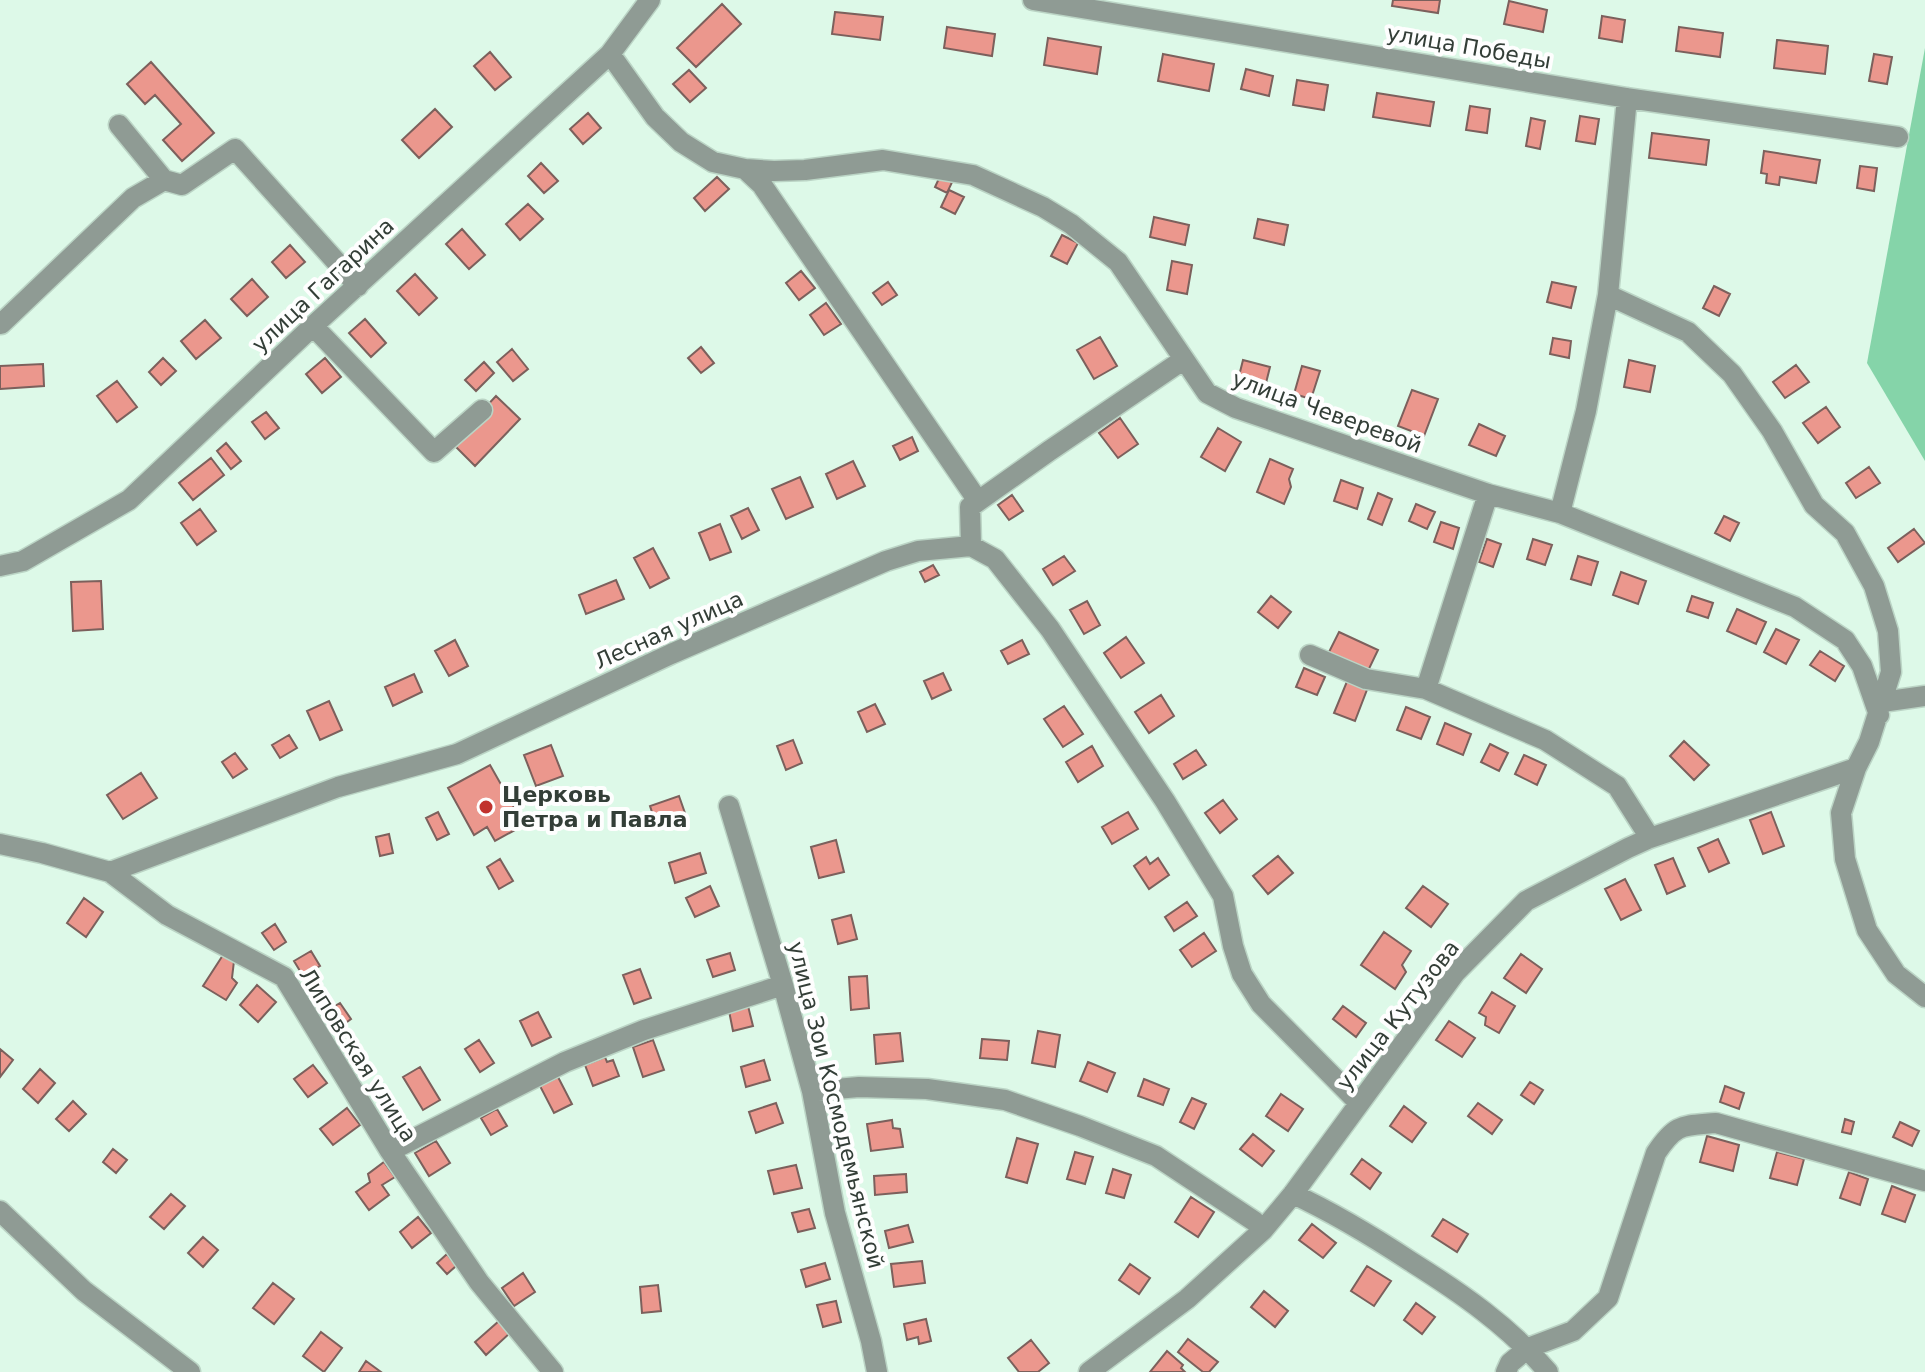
<svg xmlns="http://www.w3.org/2000/svg" width="1925" height="1372" font-family="'DejaVu Sans',sans-serif">
	<style>
		.green { fill: #85d4a9 }
		.building { fill: #eb978d; stroke: #7c605c; stroke-width: 2 }
		.lines { fill: none; stroke-linecap: round; stroke-linejoin: round }
		.minor-casing { stroke: #bbd4c5; stroke-width: 23 }
		.minor { stroke: #8f9b94; stroke-width: 20 }
		.poi-dot { fill: #c1322e; stroke: #fefefe; stroke-width: 3 }
		.labels { text-anchor: middle; dominant-baseline: central; stroke-width: 8; stroke-linejoin: round; paint-order: stroke }
		.street-label { font-size: 22px; fill: #333e37; stroke: #fefefe }
		.poi-label { font-size: 22px; font-weight: bold; fill: #333e37; stroke: #fefefe; text-anchor: start }
	</style>
	<rect width="100%" height="100%" fill="#ddf9e8"/>
	<path class="green" d="M1925,48V461L1867,363Z"/>
	<path class="building" d="M1393,0H1440L1438,13L1392,6Z
		M1509,1L1547,10L1543,32L1504,24Z
		M722,4L741,24L696,67L677,48Z
		M835,12L883,17L880,40L832,34Z
		M1602,16L1625,20L1622,42L1599,38Z
		M947,27L995,34L992,56L944,48Z
		M1679,27L1723,33L1720,57L1676,51Z
		M1048,38L1101,47L1097,74L1044,65Z
		M1777,40L1828,46L1825,74L1774,68Z
		M490,52L511,77L495,90L474,66Z
		M1163,54L1214,64L1209,91L1158,81Z
		M1874,54L1892,57L1887,84L1869,81Z
		M151,62L214,133L182,161L163,140L181,124L155,95L145,104L127,84Z
		M1246,69L1273,76L1269,96L1241,89Z
		M689,70L706,88L690,102L673,84Z
		M1297,80L1328,85L1324,110L1293,105Z
		M1377,93L1434,102L1430,126L1373,117Z
		M1470,106L1490,109L1487,133L1466,130Z
		M435,109L452,127L419,158L402,140Z
		M588,113L601,128L583,144L570,129Z
		M1580,116L1599,119L1595,144L1576,141Z
		M1531,118L1545,121L1540,149L1526,146Z
		M1652,133L1709,140L1706,165L1649,158Z
		M1764,151L1820,160L1816,183L1780,177L1779,185L1766,183L1767,174L1761,173Z
		M541,163L558,181L544,193L528,176Z
		M1860,166L1877,168L1874,191L1857,188Z
		M942,172L954,178L947,193L935,187Z
		M717,177L729,189L705,211L694,198Z
		M949,190L964,197L955,214L941,207Z
		M528,204L543,219L520,240L506,224Z
		M1154,217L1189,225L1185,245L1150,237Z
		M1258,219L1288,225L1284,245L1254,238Z
		M462,229L485,255L469,269L446,244Z
		M1062,235L1078,243L1067,264L1051,256Z
		M290,245L305,262L286,278L272,262Z
		M1172,261L1192,265L1187,294L1167,290Z
		M801,271L815,288L799,300L786,283Z
		M415,274L437,298L419,315L397,291Z
		M252,279L268,297L247,316L231,299Z
		M888,282L897,295L882,305L873,293Z
		M1552,282L1576,287L1571,308L1547,302Z
		M1714,286L1730,294L1719,316L1703,308Z
		M826,303L841,324L824,335L810,315Z
		M365,319L386,343L371,357L349,333Z
		M205,320L221,338L196,359L181,341Z
		M1100,337L1117,366L1094,379L1077,350Z
		M1553,338L1571,341L1569,358L1550,354Z
		M701,347L714,363L701,373L688,358Z
		M512,349L528,369L513,381L497,362Z
		M163,358L176,371L161,385L149,372Z
		M325,358L341,377L322,393L306,374Z
		M1243,360L1270,367L1265,387L1238,380Z
		M1629,360L1655,366L1650,392L1624,387Z
		M484,362L494,373L476,391L465,380Z
		M43,364L44,386L0,389V366Z
		M1796,365L1809,382L1785,398L1773,382Z
		M1302,366L1320,371L1311,399L1294,394Z
		M117,381L137,407L117,422L97,396Z
		M1412,390L1438,399L1424,436L1398,426Z
		M496,396L520,419L475,466L452,443Z
		M1826,407L1840,427L1818,443L1803,423Z
		M266,412L279,428L265,439L252,422Z
		M1120,418L1138,444L1118,458L1099,433Z
		M1479,424L1505,436L1496,456L1469,445Z
		M1218,428L1241,442L1225,471L1201,457Z
		M912,437L918,451L900,460L893,446Z
		M226,443L241,461L231,469L217,451Z
		M211,458L224,475L193,500L179,483Z
		M1270,459L1293,469L1289,479L1291,487L1284,504L1257,492Z
		M853,461L865,486L837,499L826,474Z
		M1869,467L1880,483L1856,498L1846,483Z
		M800,477L813,507L786,519L772,489Z
		M1341,480L1363,488L1357,509L1334,501Z
		M1378,493L1392,499L1382,525L1368,519Z
		M1012,495L1023,511L1009,520L998,505Z
		M1416,504L1435,512L1427,529L1409,521Z
		M748,508L759,530L742,539L731,516Z
		M200,509L216,531L197,545L181,523Z
		M1724,516L1739,523L1730,541L1715,533Z
		M1441,522L1459,528L1453,549L1434,542Z
		M720,524L731,552L710,560L699,533Z
		M1914,529L1925,543L1898,562L1888,548Z
		M1487,539L1501,544L1493,567L1479,562Z
		M1533,539L1552,545L1545,565L1527,559Z
		M653,548L669,578L650,588L634,558Z
		M1064,556L1075,571L1053,585L1043,569Z
		M1578,556L1598,562L1591,585L1571,579Z
		M933,565L939,575L925,582L920,572Z
		M1621,572L1646,581L1638,604L1613,595Z
		M616,580L624,599L586,614L579,595Z
		M101,581L103,629L73,631L71,582Z
		M1271,596L1291,612L1278,628L1258,612Z
		M1692,596L1713,603L1708,618L1687,611Z
		M1087,601L1100,625L1084,634L1070,610Z
		M1737,609L1766,622L1756,644L1727,631Z
		M1776,629L1799,640L1786,664L1764,652Z
		M1339,632L1378,650L1366,675L1327,656Z
		M1126,637L1144,663L1121,678L1104,653Z
		M455,640L468,666L449,676L435,651Z
		M1022,640L1029,654L1008,664L1001,651Z
		M1820,651L1844,666L1835,681L1810,665Z
		M1304,668L1325,677L1317,695L1296,687Z
		M943,673L951,690L932,699L924,681Z
		M414,674L422,692L393,706L385,687Z
		M1348,679L1368,687L1355,721L1334,713Z
		M1161,695L1174,716L1149,733L1135,712Z
		M329,701L342,730L320,740L307,711Z
		M875,704L885,724L867,732L858,712Z
		M1064,706L1083,734L1063,747L1044,719Z
		M1406,707L1430,717L1421,739L1397,730Z
		M1445,723L1471,734L1463,755L1437,744Z
		M289,735L297,748L280,758L272,745Z
		M793,740L802,763L786,770L777,746Z
		M1684,741L1709,765L1694,780L1670,756Z
		M1490,744L1508,753L1499,771L1481,762Z
		M551,745L563,776L536,786L524,755Z
		M1092,746L1103,766L1078,782L1066,762Z
		M1196,750L1206,765L1183,779L1174,764Z
		M235,753L247,769L233,778L222,762Z
		M1524,755L1546,765L1537,785L1515,774Z
		M490,765L524,825L495,841L487,827L474,835L448,788Z
		M141,773L157,798L123,819L107,795Z
		M679,796L686,816L657,827L650,806Z
		M1223,800L1237,819L1220,833L1205,813Z
		M438,812L449,834L437,840L426,818Z
		M1128,812L1138,829L1112,844L1102,827Z
		M1771,812L1784,846L1763,854L1750,820Z
		M389,834L393,853L380,856L376,837Z
		M1718,839L1729,863L1709,872L1698,848Z
		M836,840L844,872L819,878L811,847Z
		M700,853L706,873L675,883L669,863Z
		M1278,856L1293,873L1268,894L1253,876Z
		M1146,857L1150,864L1158,858L1169,875L1149,889L1134,866Z
		M1673,858L1685,886L1667,894L1655,865Z
		M500,859L513,881L499,889L487,867Z
		M1625,879L1641,910L1621,920L1605,889Z
		M710,886L719,906L695,917L686,898Z
		M1423,886L1448,904L1431,927L1406,908Z
		M84,898L103,912L86,937L67,923Z
		M1187,902L1197,916L1174,931L1165,917Z
		M851,915L857,939L838,944L832,920Z
		M275,924L286,942L274,950L262,933Z
		M1384,932L1411,951L1402,965L1406,972L1395,989L1361,965Z
		M1204,933L1216,951L1192,967L1180,950Z
		M311,951L320,966L303,976L294,961Z
		M730,953L735,970L713,977L707,960Z
		M1521,954L1542,969L1526,993L1504,978Z
		M223,955L234,961L232,978L237,983L226,1000L203,986Z
		M640,969L651,998L634,1004L623,975Z
		M867,976L869,1008L851,1010L849,977Z
		M257,985L276,1002L258,1022L240,1005Z
		M1492,992L1515,1006L1499,1033L1485,1025L1486,1017L1479,1013Z
		M340,1003L351,1019L340,1027L328,1010Z
		M748,1006L753,1026L733,1031L729,1011Z
		M1343,1006L1366,1023L1356,1037L1333,1019Z
		M538,1012L551,1037L532,1046L520,1021Z
		M1449,1021L1475,1038L1462,1057L1436,1040Z
		M1038,1031L1060,1035L1055,1067L1032,1063Z
		M900,1033L903,1061L876,1064L874,1035Z
		M982,1039L1009,1041L1007,1060L980,1058Z
		M479,1040L494,1063L480,1072L465,1049Z
		M653,1040L664,1070L643,1077L633,1047Z
		M0,1049L13,1060L0,1077Z
		M605,1057L607,1062L613,1060L619,1076L593,1086L585,1065Z
		M764,1060L770,1080L746,1087L741,1067Z
		M1088,1062L1115,1073L1107,1092L1080,1081Z
		M313,1065L327,1083L308,1097L294,1079Z
		M420,1067L440,1100L423,1110L403,1077Z
		M40,1069L55,1083L38,1103L23,1089Z
		M558,1077L572,1104L554,1113L540,1086Z
		M1144,1079L1169,1089L1163,1105L1138,1096Z
		M1530,1082L1543,1090L1534,1104L1521,1095Z
		M1725,1086L1744,1093L1739,1109L1720,1102Z
		M1281,1094L1303,1109L1288,1131L1266,1116Z
		M1192,1098L1206,1104L1194,1129L1180,1122Z
		M73,1101L86,1114L69,1131L56,1119Z
		M776,1103L783,1123L756,1133L749,1112Z
		M1478,1103L1502,1120L1492,1134L1468,1116Z
		M1404,1106L1426,1123L1412,1142L1390,1126Z
		M347,1108L360,1125L333,1145L320,1129Z
		M497,1109L507,1126L491,1135L481,1118Z
		M1845,1119L1854,1122L1851,1134L1842,1132Z
		M892,1120L893,1128L900,1129L903,1147L871,1151L867,1124Z
		M1900,1122L1919,1131L1912,1146L1893,1137Z
		M1253,1134L1274,1151L1262,1166L1240,1149Z
		M1707,1136L1739,1145L1733,1171L1700,1162Z
		M1017,1138L1038,1144L1027,1183L1006,1177Z
		M436,1141L450,1163L429,1176L415,1153Z
		M113,1149L127,1160L116,1173L103,1162Z
		M1075,1152L1093,1157L1085,1184L1067,1179Z
		M1777,1152L1804,1159L1797,1185L1770,1178Z
		M1362,1159L1381,1173L1370,1189L1351,1174Z
		M384,1162L395,1177L382,1185L389,1195L369,1210L356,1192L370,1182L368,1174Z
		M796,1165L802,1188L774,1194L768,1171Z
		M1113,1169L1131,1175L1124,1198L1106,1193Z
		M1849,1172L1868,1179L1860,1205L1840,1198Z
		M906,1174L907,1192L875,1195L874,1176Z
		M1892,1186L1915,1195L1905,1222L1882,1214Z
		M171,1194L185,1206L164,1229L150,1217Z
		M1191,1197L1214,1212L1198,1237L1175,1222Z
		M809,1209L815,1228L798,1232L792,1213Z
		M418,1217L431,1233L412,1248L400,1232Z
		M1443,1219L1468,1234L1457,1252L1432,1236Z
		M1312,1224L1336,1243L1323,1258L1299,1240Z
		M908,1225L913,1242L889,1248L885,1231Z
		M203,1237L218,1250L203,1267L188,1253Z
		M447,1254L456,1266L447,1274L437,1263Z
		M922,1261L925,1283L894,1287L891,1264Z
		M825,1263L830,1279L806,1287L801,1270Z
		M1130,1264L1150,1278L1139,1294L1119,1280Z
		M1367,1266L1391,1281L1374,1306L1351,1291Z
		M523,1273L535,1292L514,1306L502,1288Z
		M273,1283L294,1299L274,1324L253,1308Z
		M658,1285L661,1311L642,1313L640,1287Z
		M1264,1291L1288,1311L1275,1327L1251,1307Z
		M836,1301L841,1322L823,1327L817,1305Z
		M1416,1303L1435,1317L1422,1334L1404,1320Z
		M926,1319L931,1341L919,1344L918,1337L907,1340L904,1324Z
		M499,1321L510,1333L486,1355L475,1342Z
		M321,1332L342,1348L324,1372L303,1356Z
		M1188,1339L1218,1362L1209,1372H1203L1178,1352Z
		M1031,1340L1049,1363L1038,1372H1019L1008,1358Z
		M1167,1351L1183,1365L1181,1368L1185,1372H1150Z
		M366,1361L381,1372H359Z"/>
	<g class="lines">
		<defs>
			<path id="minor" d="M1033,0L1627,98L1898,137
				M610,54L655,117L681,142L713,162L745,169L774,171L805,170L883,160L973,175L1043,207L1071,224L1118,262L1207,393L1236,408L1488,494L1560,513L1795,607L1845,640L1862,666L1879,715
				M119,125L164,180L182,185L235,149L358,286
				M745,169L762,185L978,501
				M1608,295L1688,332L1732,374L1772,431L1814,505L1845,533L1874,586L1888,631L1891,672L1869,742L1856,768L1841,813L1845,859L1867,930L1896,974L1925,997
				M1,324L133,198L164,180
				M313,326L434,452L482,410
				M1560,513L1586,411L1608,295L1627,98
				M971,546L995,559L1050,629L1165,801L1223,896L1233,946L1242,974L1261,1004L1359,1103
				M0,566L23,561L129,500L313,326L610,54L650,0
				M1310,655L1366,679L1426,689L1545,740L1617,786L1650,838
				M1426,689L1488,494
				M1882,702L1925,696
				M729,806L783,985L812,1091L835,1213L871,1341L877,1372
				M0,844L42,853L110,872L167,915L284,977L390,1151L479,1282L553,1372
				M110,872L338,787L457,754L671,654L886,561L918,551L971,546L970,507L1049,451L1183,360
				M812,1091L859,1087L927,1089L1005,1100L1080,1126L1156,1156L1254,1221L1263,1230
				M390,1151L565,1062L644,1030L783,985
				M1293,1194C1334,1213 1372,1236 1410,1261C1461,1293 1509,1326 1548,1372
				M0,1211L84,1291L190,1372
				M1089,1372L1187,1299L1263,1230L1293,1194L1455,973L1526,901L1628,848L1650,838L1856,768
				M1506,1372L1510,1363L1528,1348L1573,1331L1608,1298L1656,1153C1676,1123 1682,1126 1716,1123L1925,1181"/>
		</defs>
		<use href="#minor" class="minor-casing"/>
		<use href="#minor" class="minor"/>
	</g>
	<circle class="poi-dot" cx="486" cy="807" r="8"/>
	<g class="labels">
		<g class="street-label">
			<text transform="translate(1469 47) rotate(10)">улица Победы</text>
			<text transform="translate(323 285) rotate(-43)">улица Гагарина</text>
			<text transform="translate(1327 412) rotate(20)">улица Чеверевой</text>
			<text transform="translate(669 630) rotate(-24)">Лесная улица</text>
			<text transform="translate(1398 1015) rotate(-52)">улица Кутузова</text>
			<text transform="translate(358 1055) rotate(58)">Липовская улица</text>
			<text transform="translate(836 1105) rotate(76)">улица Зои Космодемьянской</text>
		</g>
		<g class="poi-label">
			<text x="502" y="794">Церковь<tspan x="502" dy="25">Петра и Павла</tspan></text>
		</g>
	</g>
</svg>
